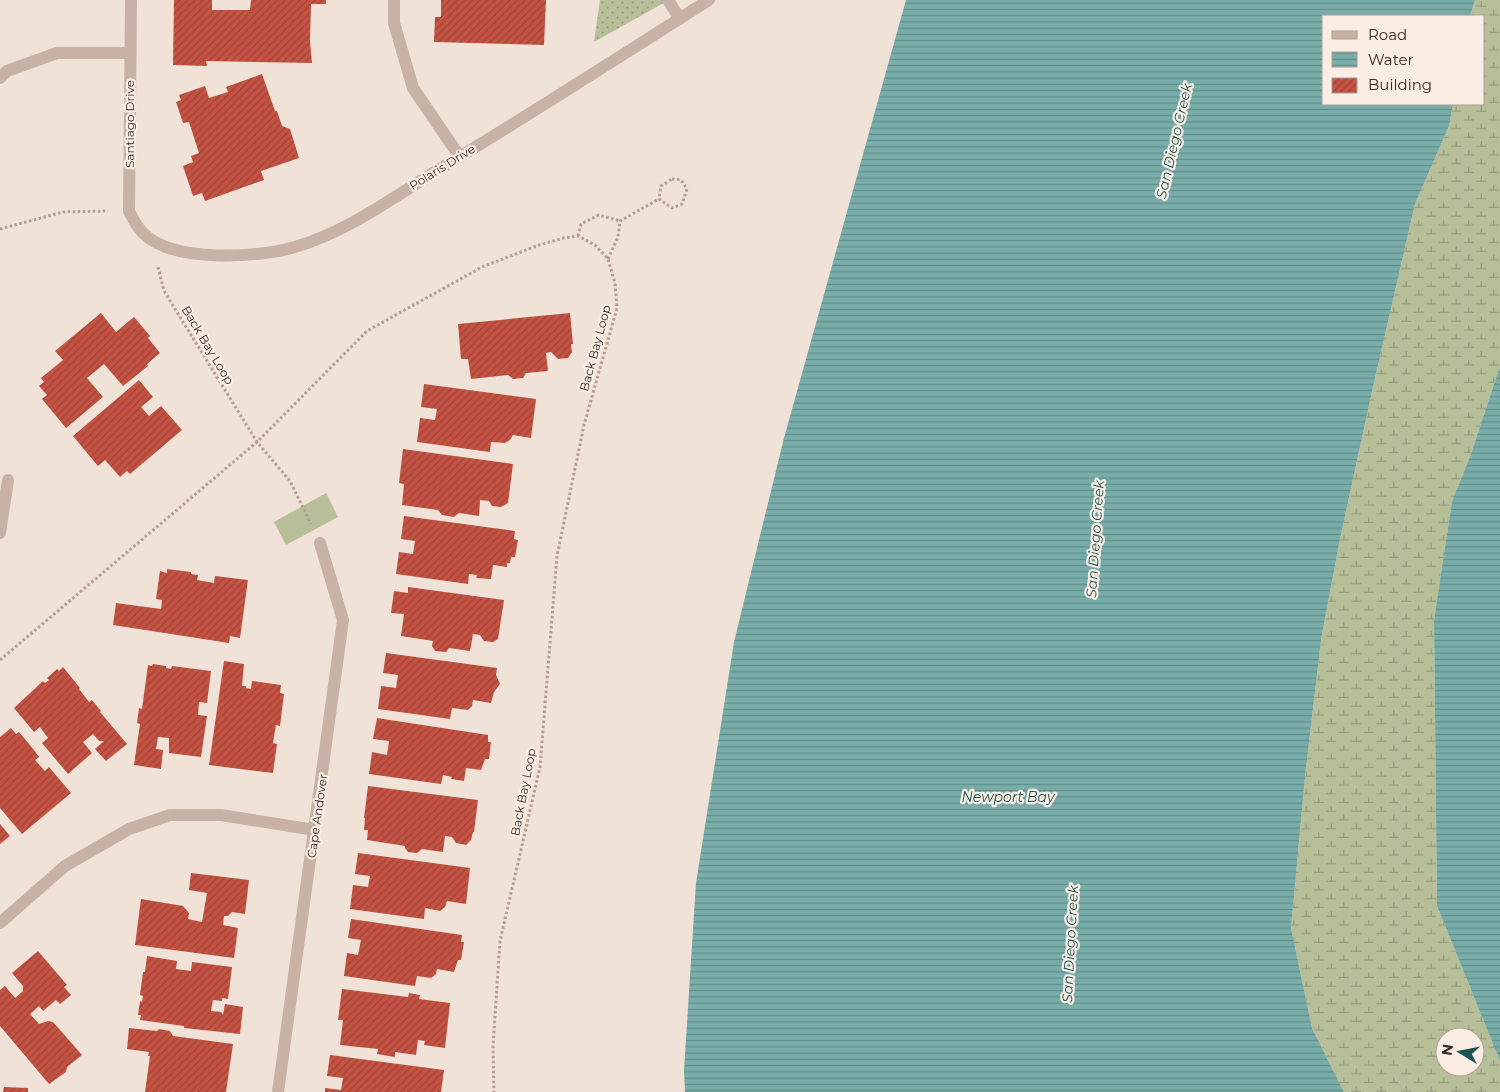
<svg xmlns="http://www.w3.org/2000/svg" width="1500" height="1092" font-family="Montserrat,sans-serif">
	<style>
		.grass { fill: url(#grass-dots) }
		.wetland { fill: url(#wetland-marsh); fill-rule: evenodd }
		.pitch { fill: #b7bf99 }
		.water { fill: url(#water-rules) }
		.building { fill: url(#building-hatch) }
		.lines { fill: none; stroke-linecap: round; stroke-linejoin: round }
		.path { stroke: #b49b8f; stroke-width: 3; stroke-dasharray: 2.5 2.5; stroke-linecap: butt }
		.minor { stroke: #c8b1a5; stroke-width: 12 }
		.labels { text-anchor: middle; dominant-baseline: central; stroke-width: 4.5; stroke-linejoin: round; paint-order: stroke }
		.street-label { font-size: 12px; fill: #342926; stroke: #f9ede4 }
		.water-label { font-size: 14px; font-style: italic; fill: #1c5452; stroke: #f9ede4 }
	</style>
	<defs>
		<pattern id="grass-dots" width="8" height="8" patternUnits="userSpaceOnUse" patternTransform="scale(1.25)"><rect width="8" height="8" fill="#b7bf99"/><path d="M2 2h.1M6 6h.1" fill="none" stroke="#969b7d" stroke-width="1.8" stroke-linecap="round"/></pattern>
		<pattern id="wetland-marsh" width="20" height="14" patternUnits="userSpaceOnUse" patternTransform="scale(1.25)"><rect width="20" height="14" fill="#b7bf99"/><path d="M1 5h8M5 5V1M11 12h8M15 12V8" fill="none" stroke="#969b7d"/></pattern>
		<pattern id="water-rules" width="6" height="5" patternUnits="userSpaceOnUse" patternTransform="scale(1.25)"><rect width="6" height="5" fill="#78ada9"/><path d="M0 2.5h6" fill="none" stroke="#638d89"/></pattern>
		<pattern id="building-hatch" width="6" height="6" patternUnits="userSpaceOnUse" patternTransform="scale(1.25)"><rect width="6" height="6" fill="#c45343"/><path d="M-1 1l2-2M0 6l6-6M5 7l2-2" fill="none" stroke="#a04538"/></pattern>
	</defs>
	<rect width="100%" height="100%" fill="#f1e2d8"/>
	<path class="grass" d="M600,0H669L594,42Z"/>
	<path class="wetland" d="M1475,0H1500V366L1471,454L1452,501L1434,620L1437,906L1500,1061V1092H1344L1312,1028L1291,928L1305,777L1321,640L1340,539L1373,387L1415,204L1449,126L1453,104H1484V16H1470ZM1445,1037H1475V1067H1445Z"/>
	<path class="pitch" d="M326,493L338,517L286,545L274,522Z"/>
	<path class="water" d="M906,0H1475L1470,16H1324V104H1453L1449,126L1415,204L1373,387L1340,539L1321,640L1305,777L1291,928L1312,1028L1344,1092H685L684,1070L696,883L734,642L784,438Z
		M1500,366V1061L1437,906L1434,620L1452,501L1471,454Z"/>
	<path class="building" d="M174,0H212V10H250L251,0H326V4H311L310,42L312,63L206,61L207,66L173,65Z
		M441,0H546L544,45L434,42L435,17H441Z
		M262,74L275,111H277L282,126L290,129L299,158L261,171L264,180L205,201L202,193L193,196L183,166L193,162L191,156L199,153L189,122L183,123L176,102L181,100L179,95L205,86L209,98L228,92L226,87Z
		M101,313L116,332L134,317L150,336L148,338L160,353L147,364L148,366L123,386L104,364L87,378L103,397L66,428L42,399L47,395L39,386L44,382L41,378L63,360L55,351Z
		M570,313L573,344H571L572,352L568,358L558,359L551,352L546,353L548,371L526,373L523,378L513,379L508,375L471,379L468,359H461L458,324Z
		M139,380L153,397L141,407L149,416L161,406L182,430L130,474L127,471L120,477L105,460L98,466L73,436Z
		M424,384L536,399L531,438L513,435L510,440L505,443L491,442L490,452L417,442L420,418L435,420L437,409L421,407Z
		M403,449L513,464L508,503L501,507L492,506L489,501L480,500L479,516L459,513L454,517L442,515L438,510L402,505L404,484L399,483Z
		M404,516L515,531L514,539L518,540L515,557H511L510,563H507V567L493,565L491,579L476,578L477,575L469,574L468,584L396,574L399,552L413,554L415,541L401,539Z
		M167,569L191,572V574L198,575L197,580L214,583L215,576L248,580L240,638L230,636L229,643L113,625L116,603L161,609L162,600L156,599L160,571L167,573Z
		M408,587L504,600L498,639L493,642L484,641L480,635L473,634L470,651L449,648L446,652L435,651L432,646L433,641L401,636L404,614L391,613L394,591L408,593Z
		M386,653L497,668L496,675L500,684L494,692L491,703L473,700L472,706L468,710L452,708L450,719L378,709L381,686L396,688L398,675L383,673Z
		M224,661L244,664L242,686H246V688L251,689L252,681L281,685L280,693L284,694L280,726L276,725L273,743L277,744L273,773L209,765Z
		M153,664L166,666V668L171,669L172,666L211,671L207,703L199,702L198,715L207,716L201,757L169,753V738L158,737L156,749L163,750L161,769L134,765L140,724L137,723L139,708L142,709L148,665L152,666Z
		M63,667L80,688L79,689L89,702L92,700L101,711L100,712L127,744L106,761L95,749L104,741H99L93,734L83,742L92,753L68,774L42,743L48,738L40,727L34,732L14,708L43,681L45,683L49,680L47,678L57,669L59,671Z
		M377,718L488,735V742H491L489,759H485L481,770L466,768L464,781L451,779L452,777L443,775L441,784L369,774L372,752L387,755L389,741L373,739Z
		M11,728L16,734L19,732L34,750L39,757L35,760L45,771L49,767L71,793L22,834L0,808V737Z
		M368,786L478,800L474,832H473L471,840L466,845L456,843L452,837L445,836L443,852L422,849L417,853L408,852L405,848V846L367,840L368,830H364L365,818H364Z
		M0,824L10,836L0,844Z
		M358,853L470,868L466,904L447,901L445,907L440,911L425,908L424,919L350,909L353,885L368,887L370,876L355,874Z
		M191,873L249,880L245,914L232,912L228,916H224L223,925L238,928L234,958L135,945L141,899L183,906L189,913L188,919L202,922L207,893L189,890Z
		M351,919L462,935L461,942H464L461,960H458L454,972L437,969L436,974L431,978L417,976L415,986L344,976L347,953L358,955L361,940L348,938Z
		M38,951L67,985L64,987L71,995L60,1004L56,1000L43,1011L39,1006L30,1014L39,1024L48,1021L53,1022L82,1055L67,1067L66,1072L49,1084L0,1026V990L5,986L15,998L23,991V986L12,973Z
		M147,956L177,961L176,969L191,971L192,962L232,967L228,999L222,998V1001L213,1000L211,1011L221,1012L223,1015L225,1004L243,1007L240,1034L184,1028V1026L140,1020L141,1015H138L140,1001L142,1002L143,996L140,995L143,972H145Z
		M342,989L408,997L409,993L420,995L419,999L450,1003L445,1048L424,1045L425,1041L418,1040L416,1055L395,1052V1057L377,1054L378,1049L340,1045L343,1020H338Z
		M129,1028L157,1031L159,1029L170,1031L173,1036L233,1044L226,1092H145L150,1056H148L149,1052L127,1049Z
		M330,1055L444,1070L441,1092H325V1088L341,1090L343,1078L327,1076Z
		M4,1087L28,1088V1092H3Z"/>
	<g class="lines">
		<path class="path" d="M672,179L681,180L687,189L682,204L672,208L659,199L661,186Z
			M0,229L63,212L108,211
			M578,236L581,224L599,215L620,221
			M608,259L618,237L620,221L659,199
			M158,267L164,291L257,442L290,481L311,524
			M0,660L257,442L367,331L482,267L539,245L564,238L578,236L595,245L608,259L615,283L617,308L584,425L557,556L540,767L500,941L493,1046L494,1092"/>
		<path class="minor" d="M131,0L129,211C133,219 136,226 143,233C172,263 258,258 295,247C347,232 392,198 438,170C529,115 619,57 709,0
			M394,0V23L413,88L460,157
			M668,0L680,19
			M0,78L7,71L57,53H130
			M0,533L8,480
			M0,923L65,866L129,829L170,815H221L315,830
			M278,1092L343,620L320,543"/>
	</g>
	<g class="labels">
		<g class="street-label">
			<text transform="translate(129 124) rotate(-90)">Santiago Drive</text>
			<text transform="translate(442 167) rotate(-32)">Polaris Drive</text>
			<text transform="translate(208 345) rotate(59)">Back Bay Loop</text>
			<text transform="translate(595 348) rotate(-75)">Back Bay Loop</text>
			<text transform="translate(523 792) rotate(-79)">Back Bay Loop</text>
			<text transform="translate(317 816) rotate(-82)">Cape Andover</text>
		</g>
		<g class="water-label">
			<text transform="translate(1174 141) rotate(-77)">San Diego Creek</text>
			<text transform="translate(1095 539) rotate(-86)">San Diego Creek</text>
			<text x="1008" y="797">Newport Bay</text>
			<text transform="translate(1070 944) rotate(-87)">San Diego Creek</text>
		</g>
	</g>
	<rect x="1322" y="15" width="162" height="90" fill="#f9ede4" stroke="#aa9f98"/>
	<rect x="1332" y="31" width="25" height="8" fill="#c8b1a5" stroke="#aa9f98"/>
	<text x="1368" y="40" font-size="15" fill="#342926">Road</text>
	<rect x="1332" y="52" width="25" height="15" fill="url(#water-rules)" stroke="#aa9f98"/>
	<text x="1368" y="65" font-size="15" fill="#342926">Water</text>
	<rect x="1332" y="78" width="25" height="15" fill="url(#building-hatch)" stroke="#aa9f98"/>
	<text x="1368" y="90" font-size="15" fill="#342926">Building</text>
	<g transform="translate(1460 1052) rotate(280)"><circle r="24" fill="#f9ede4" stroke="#aa9f98"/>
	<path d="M0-4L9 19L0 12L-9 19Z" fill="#1c5452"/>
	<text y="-8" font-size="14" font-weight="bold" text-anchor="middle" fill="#342926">N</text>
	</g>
</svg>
